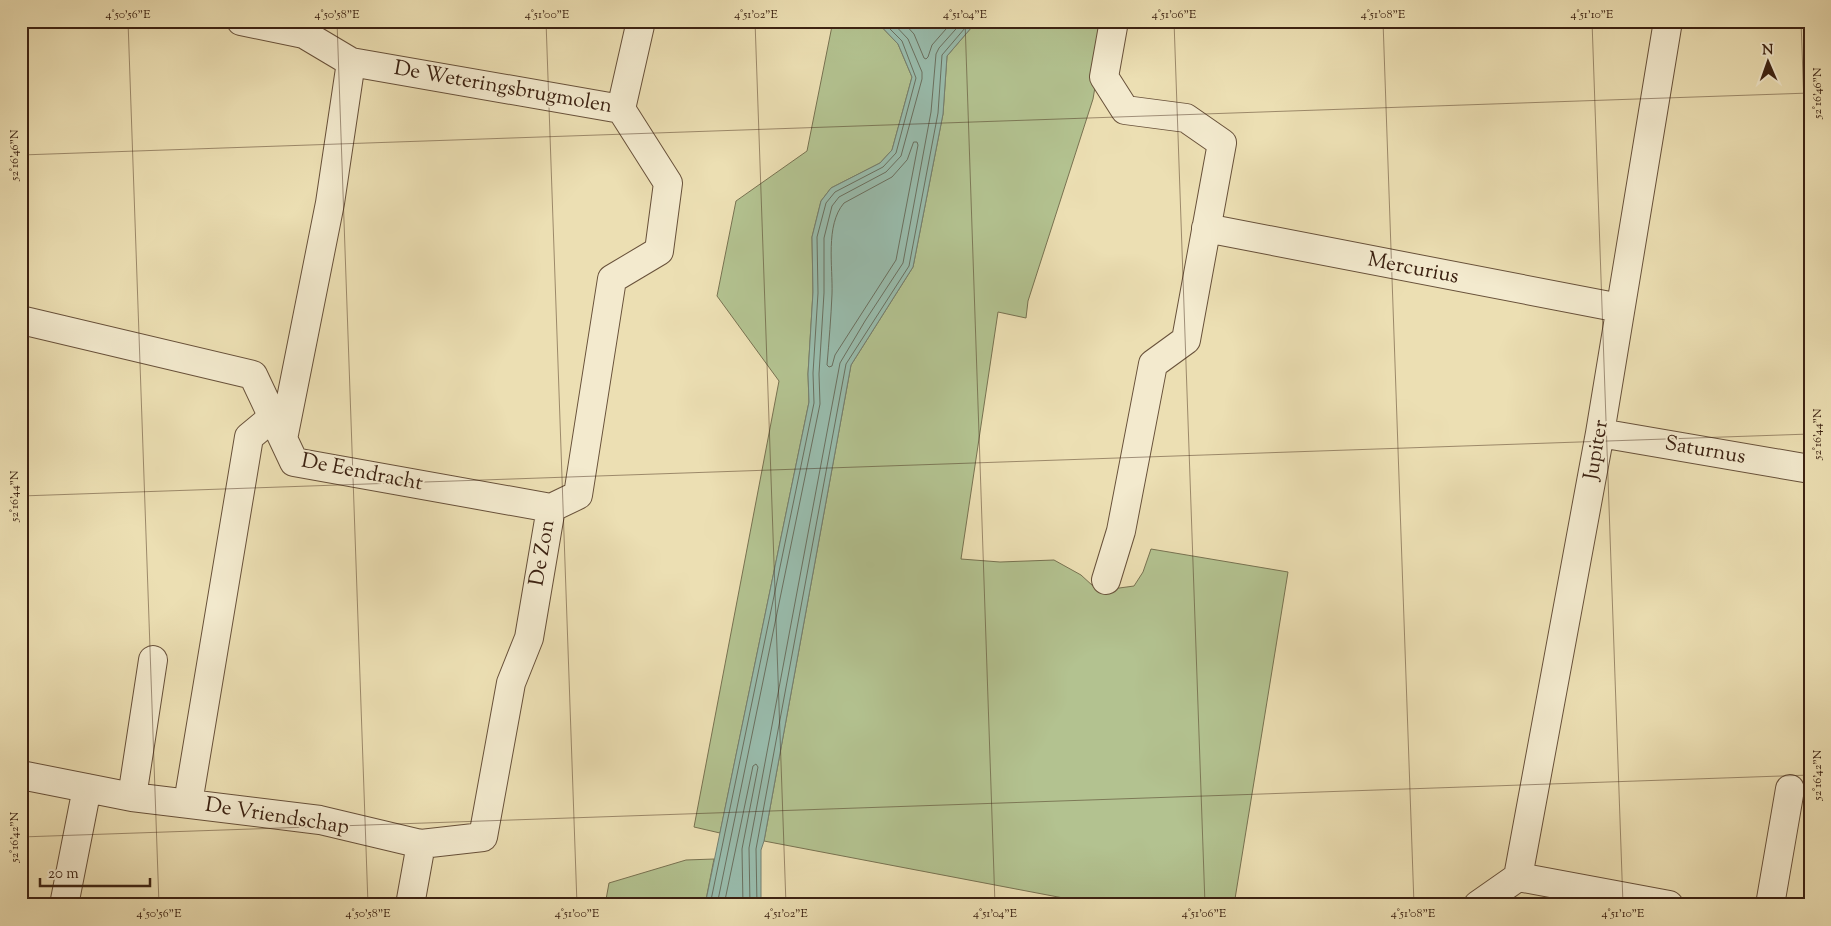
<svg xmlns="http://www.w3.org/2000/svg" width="1831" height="926" font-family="'Sorts Mill Goudy',serif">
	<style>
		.green { fill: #b3c290; stroke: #787251 }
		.water { fill: #99bdae; stroke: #747f70 }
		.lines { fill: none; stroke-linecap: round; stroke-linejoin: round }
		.shore { stroke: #6a7060; stroke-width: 1 }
		.minor-casing { stroke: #68513a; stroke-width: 30 }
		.minor { stroke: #f3eace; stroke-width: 28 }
		.ticks { fill: none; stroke: #3c2212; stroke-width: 1; stroke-opacity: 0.45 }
		.labels { text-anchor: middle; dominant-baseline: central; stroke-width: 4; stroke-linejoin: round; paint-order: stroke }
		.street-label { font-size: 21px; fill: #3c2212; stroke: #f3eace }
		.neatline { fill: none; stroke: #3c2212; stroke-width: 2 }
		.ticks-label { font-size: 12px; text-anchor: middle; fill: #3c2212 }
	</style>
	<rect width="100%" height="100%" fill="#ecdfb3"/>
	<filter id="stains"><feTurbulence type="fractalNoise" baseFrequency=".004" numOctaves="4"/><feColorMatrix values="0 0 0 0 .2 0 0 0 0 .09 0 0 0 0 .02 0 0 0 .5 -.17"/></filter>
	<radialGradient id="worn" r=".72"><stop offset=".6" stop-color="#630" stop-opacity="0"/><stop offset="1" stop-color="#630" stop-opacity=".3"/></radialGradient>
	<path class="green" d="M833,21H876L898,44L912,77L892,150L880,163L831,188L821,201L812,237L813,292L808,374L809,402L720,833L694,827L779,381L717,296L736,201L807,151Z
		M977,21H1106L1093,99L1028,301L1026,318L998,312L961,559L1000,562L1054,560L1081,575L1093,586L1112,589L1134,586L1143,572L1151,549L1288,572L1234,905H1100L764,841L851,365L913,267L943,114L947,56Z
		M714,859L705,905H605L609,883L686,860Z"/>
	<path class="water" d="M876,21H977L947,56L943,114L913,267L851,365L764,841L761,850V905H705L809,402L808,374L813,292L812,237L821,201L831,188L880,163L892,150L912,77L898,44Z"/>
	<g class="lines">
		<path class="shore" d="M902,21L914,34L924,58L926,59L928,57L932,45L953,21
			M914,142H917L918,145L896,260L835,355L832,366L829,367L827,365C829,341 831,318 832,294C833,267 825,225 844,203L892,177L907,160Z
			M710,905L814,403L813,373L818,293L817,237L826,203L835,192L883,167L896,153L916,78L902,41L882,21
			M717,905L820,404L819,374L824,293V238L832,206L839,197L886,172L901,156L922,79V72L908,39L891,21
			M724,905L753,766L756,764L758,767L742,849L743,905
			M750,905L749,848L840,363L865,321L903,263L931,112L936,54L939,48L963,21
			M757,905L756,849L846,364L909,266L938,113L942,55L971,21"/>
		<defs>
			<path id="minor" d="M241,21L304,34L351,62L621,109L641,21
				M1206,228L1620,308
				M21,320L253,375L294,462L551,508
				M1600,433L1810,469
				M283,439L330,203L351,62
				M1106,580L1121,531L1153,364L1186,340L1222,143L1186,118L1125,110L1104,77L1114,21
				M21,775L132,797L320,820L421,844
				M132,797L153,660
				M188,803L249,437L273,417
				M1518,877L1669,905
				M64,905L87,788
				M410,905L421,844L483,837L511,683L529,638L551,508L578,495L612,279L659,251L668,183L621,109
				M1478,905L1518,877L1600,433L1668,21
				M1770,905L1790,789"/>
		</defs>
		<use href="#minor" class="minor-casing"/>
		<use href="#minor" class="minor"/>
	</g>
	<path class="ticks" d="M128,21L159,905M337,21L368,905M546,21L577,905M755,21L786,905M965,21L995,905M1174,21L1205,905M1383,21L1414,905M1592,21L1623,905M1801,21L1810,270M21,155L1810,93M21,496L1810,434M21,837L1810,775"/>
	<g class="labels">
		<g class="street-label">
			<text transform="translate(503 88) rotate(10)">De Weteringsbrugmolen</text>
			<text transform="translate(1413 269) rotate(11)">Mercurius</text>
			<text transform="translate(1597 450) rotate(-80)">Jupiter</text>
			<text transform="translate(1705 451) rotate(10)">Saturnus</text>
			<text transform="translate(362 473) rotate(11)">De Eendracht</text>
			<text transform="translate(543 553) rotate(-80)">De Zon</text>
			<text transform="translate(277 817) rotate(9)">De Vriendschap</text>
		</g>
	</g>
	<rect width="1831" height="926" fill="none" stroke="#ecdfb3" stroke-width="55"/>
	<g transform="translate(1768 62) rotate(358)" stroke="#f3eace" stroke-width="4" paint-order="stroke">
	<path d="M0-4L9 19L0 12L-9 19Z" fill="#3c2212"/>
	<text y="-8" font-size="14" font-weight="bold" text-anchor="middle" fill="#3c2212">N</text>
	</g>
	<path d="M40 878v8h110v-8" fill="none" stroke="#3c2212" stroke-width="2.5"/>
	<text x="48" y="878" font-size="15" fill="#3c2212" stroke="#f3eace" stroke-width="4" paint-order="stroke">20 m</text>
	<rect x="28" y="28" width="1776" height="870" class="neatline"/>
	<g class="ticks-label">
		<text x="128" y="18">4°50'56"E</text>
		<text x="337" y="18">4°50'58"E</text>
		<text x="547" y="18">4°51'00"E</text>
		<text x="756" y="18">4°51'02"E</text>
		<text x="965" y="18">4°51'04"E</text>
		<text x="1174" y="18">4°51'06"E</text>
		<text x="1383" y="18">4°51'08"E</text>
		<text x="1592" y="18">4°51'10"E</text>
		<text transform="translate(1817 93) rotate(-90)" y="4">52°16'46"N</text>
		<text transform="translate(14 155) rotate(-90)" y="4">52°16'46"N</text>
		<text transform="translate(1817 434) rotate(-90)" y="4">52°16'44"N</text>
		<text transform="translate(14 496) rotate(-90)" y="4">52°16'44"N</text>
		<text transform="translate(1817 775) rotate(-90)" y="4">52°16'42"N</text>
		<text transform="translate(14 837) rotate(-90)" y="4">52°16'42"N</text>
		<text x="159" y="917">4°50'56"E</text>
		<text x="368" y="917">4°50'58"E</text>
		<text x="577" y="917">4°51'00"E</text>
		<text x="786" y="917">4°51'02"E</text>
		<text x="995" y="917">4°51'04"E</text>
		<text x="1204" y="917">4°51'06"E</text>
		<text x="1413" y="917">4°51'08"E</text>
		<text x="1623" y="917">4°51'10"E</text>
	</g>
	<rect width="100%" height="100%" filter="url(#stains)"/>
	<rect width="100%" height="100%" fill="url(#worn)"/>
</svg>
